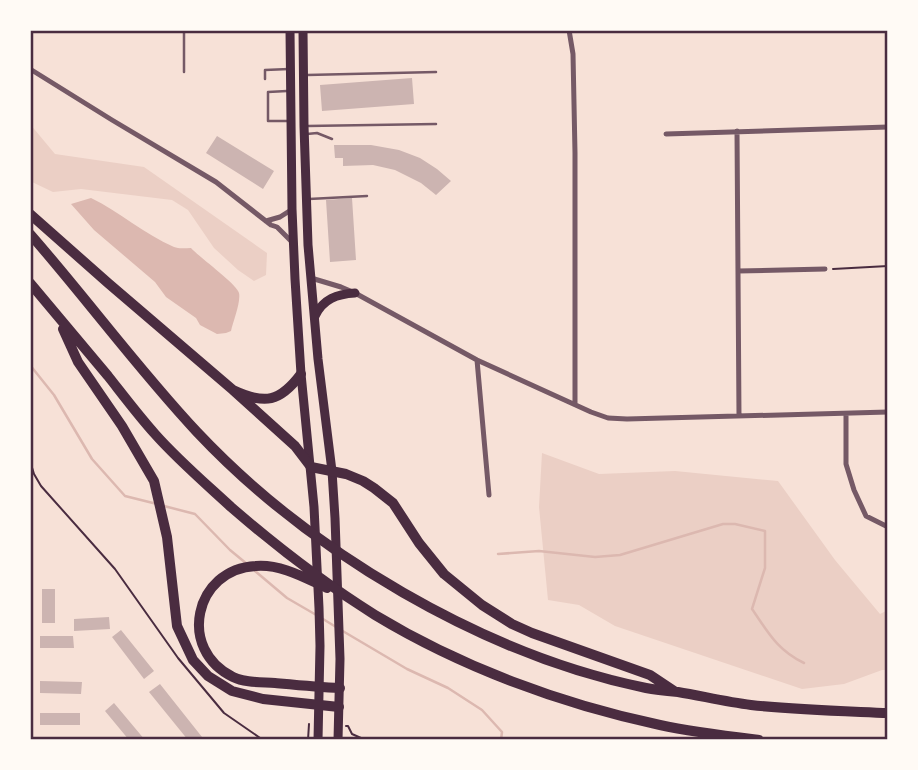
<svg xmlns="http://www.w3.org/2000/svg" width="918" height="770" font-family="'Asap Condensed',sans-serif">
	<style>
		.green { fill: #ebcfc5 }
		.water { fill: #dcb8b0 }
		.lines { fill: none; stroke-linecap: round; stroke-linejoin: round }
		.stream { stroke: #dcb8b0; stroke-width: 2.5 }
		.building { fill: #ccb4b1 }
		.path { stroke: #4a2c40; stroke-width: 2 }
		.service { stroke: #755966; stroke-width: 2.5 }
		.minor { stroke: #755966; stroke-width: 5 }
		.primary { stroke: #4a2c40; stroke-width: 9 }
		.motorway { stroke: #4a2c40; stroke-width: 10 }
		.neatline { fill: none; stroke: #4a2c40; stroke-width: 2.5 }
	</style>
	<rect width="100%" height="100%" fill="#f7e1d7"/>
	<path class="green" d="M30,124L55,154L144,167L267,253L266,275L254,281L238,270L214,248L188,210L172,200L81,189L53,192L32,182L30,180Z
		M542,453L599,474L675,471L778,481L835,560L880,614L888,610V670H882L844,684L802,689L615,626L579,605L548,600L539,507Z"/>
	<path class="water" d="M91,198C120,212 144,234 174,247C179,249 185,248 191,248C200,258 237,284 239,293C241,302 233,322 231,331L226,333L217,334L200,325L196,318L166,297L155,282L94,230L71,204Z"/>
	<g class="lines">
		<path class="stream" d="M30,365L54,395L92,459L125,496L157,504
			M164,506L195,514L230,550L247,564
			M498,554L539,551L595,557L620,555L723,524H735L765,531V568L752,609C768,632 777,650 804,663
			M255,571L287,598L318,616
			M323,619L336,627
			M341,630L407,669L448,688L482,710L502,732L501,740"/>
	</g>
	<path class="building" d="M412,78L414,104L322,111L320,85Z
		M217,136L274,171L263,189L206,153Z
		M334,145H371L399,150L420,158L437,169L451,181L436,195L421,183L395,170L373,165L343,166V158H335Z
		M352,198L356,260L330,262L326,200Z
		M42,589H55V623H42Z
		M109,617L110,629L74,631V619Z
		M121,630L154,671L144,679L112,637Z
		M40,636H73L74,648H40Z
		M40,681L82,682L81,694L40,693Z
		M160,684L202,737L198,740H188L149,692Z
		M114,703L145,740H129L105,711Z
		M40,713H80V725H40Z"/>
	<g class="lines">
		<path class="path" d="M833,269L888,266
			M30,461L34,474L41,486L115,569L178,658L224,713L263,740
			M346,726H348L352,734L361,738L379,740
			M308,740L309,724"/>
		<path class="service" d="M184,30V72
			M307,75L436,72
			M265,79V70L289,69
			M287,91L268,92V121H290
			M307,126L436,124
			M307,134L317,133L332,139
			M309,199L367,196"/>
		<path class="minor" d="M569,30L573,54L575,153V404
			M30,69L112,120L216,182L271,225L277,227L292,242
			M737,131L739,416
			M666,134L888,127
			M266,221L280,217L291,210
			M738,271L825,269
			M311,278L341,287L355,293L477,360L591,412L608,418L627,419L888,412
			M477,360L489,495
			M846,414V464L854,490L866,516L888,527"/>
		<path class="primary" d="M290,30L292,209L295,279L301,374L314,507L319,608L320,646L318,740
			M303,30L304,126L308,245L318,359L332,471L335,518L340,659L338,740
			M315,316C323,299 337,294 355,293"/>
		<path class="motorway" d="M30,214L108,283L233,390C265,405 280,402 301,374
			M30,234C87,299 138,369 197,432C310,552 484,655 646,688C656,690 667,691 678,692C702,696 726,702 751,705C796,710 842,711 888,713
			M30,283C56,314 82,345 108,376C123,395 138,415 155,434C178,460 205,483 231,507C276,546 324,583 375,615C461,667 561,704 660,725C692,732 726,736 759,740
			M63,329L78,362L122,426L154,481L167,537L177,626L193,660L208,676L232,691L263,699L339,707
			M233,390L295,446L311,467L346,474L363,481L374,488L393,503L419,543L444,574L482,605L512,624L532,633L650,675L674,691
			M327,588C305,578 281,564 256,566C194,569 177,650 233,677C245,683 262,682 275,683C297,685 318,687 340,688"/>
	</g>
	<rect width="918" height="770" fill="none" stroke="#fffaf5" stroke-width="63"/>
	<rect x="32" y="32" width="854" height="706" class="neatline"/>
</svg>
